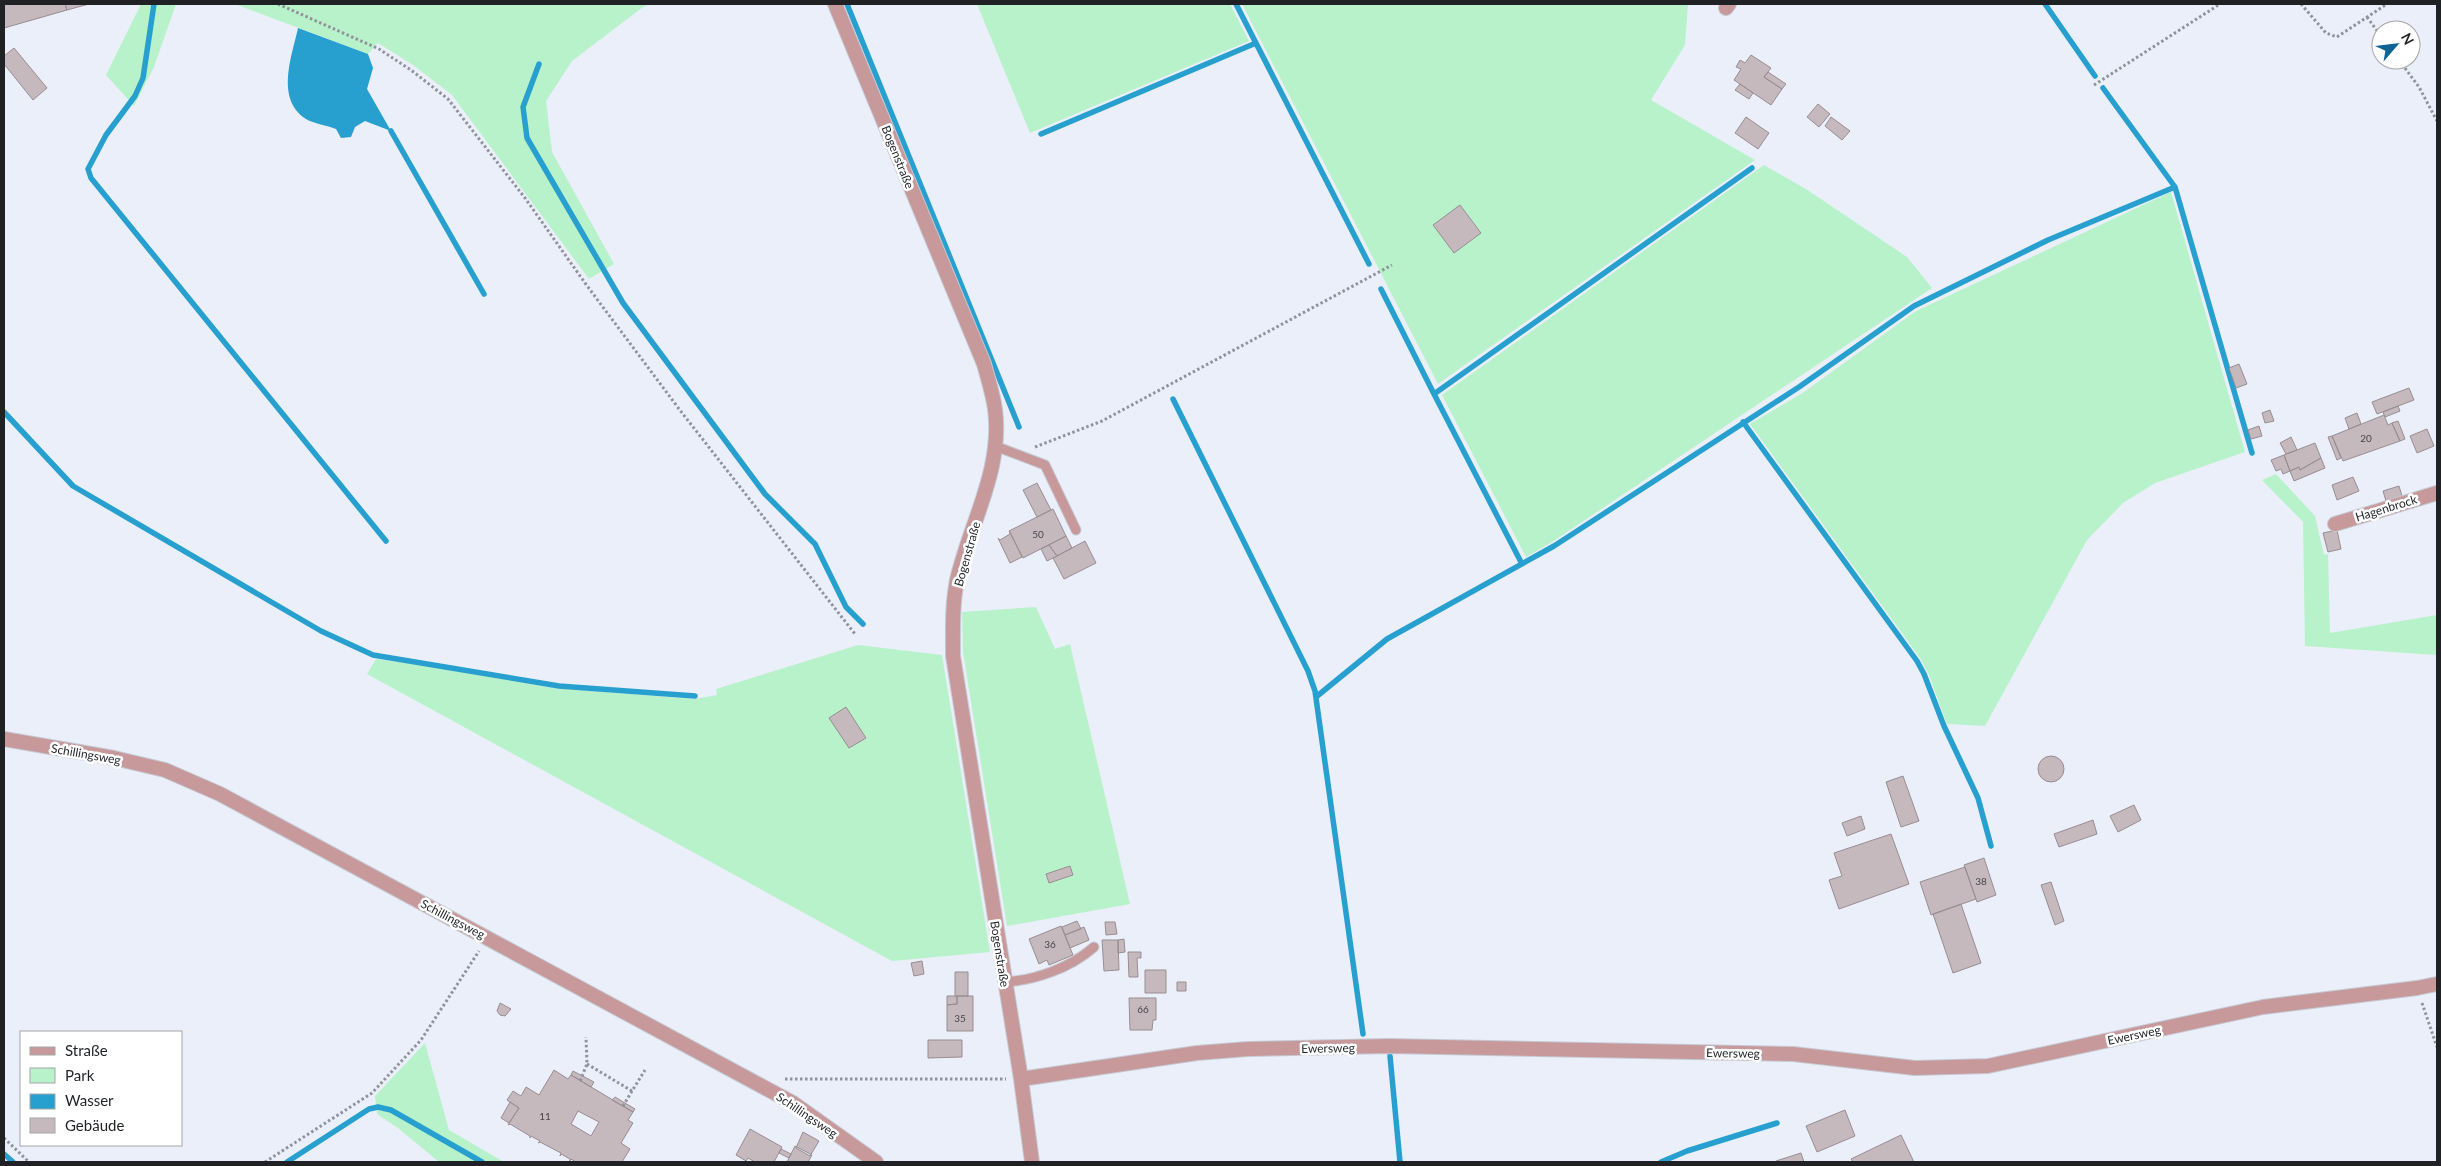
<svg xmlns="http://www.w3.org/2000/svg" width="2441" height="1166" font-family="Lato,sans-serif">
	<style>
		.green { fill: #b8f2ca }
		.water { fill: #27a0d0 }
		.lines { fill: none; stroke-linecap: round; stroke-linejoin: round }
		.stream { stroke: #27a0d0; stroke-width: 5.5 }
		.building { fill: #c5b9be; stroke: #988d92; fill-rule: evenodd }
		.service-casing { stroke: #c5cad4; stroke-width: 11 }
		.minor-casing { stroke: #c5cad4; stroke-width: 16 }
		.path { stroke: #90939b; stroke-width: 3; stroke-dasharray: 2.5 2.5; stroke-linecap: butt }
		.service { stroke: #c7999a; stroke-width: 9 }
		.minor { stroke: #c7999a; stroke-width: 14 }
		.labels { text-anchor: middle; dominant-baseline: central; stroke-width: 5; stroke-linejoin: round; paint-order: stroke }
		.number-label { font-size: 10px; fill: #48474b }
		.street-label { font-size: 12px; fill: #1f2125; stroke: #fff }
	</style>
	<rect width="100%" height="100%" fill="#eaeffa"/>
	<path class="green" d="M141,4H176L154,67L134,106L106,75Z
		M235,4H651L643,7L572,61L546,101L552,152L614,264L589,279L452,95L413,65L378,43L368,54Z
		M977,4H1230L1249,41L1030,133Z
		M1242,4H1688L1685,45L1651,100L1755,160L1438,384Z
		M1764,165L1806,189L1907,257L1932,288L1552,542L1526,557L1442,395Z
		M2171,192L2245,452L2155,483L2123,503L2087,540L1985,726L1947,724L1929,675L1920,658L1750,424L1804,392L1916,311Z
		M2276,474L2315,516L2324,555L2328,554L2330,633L2437,615V655L2305,646L2303,522L2262,480Z
		M1036,607L1055,649L1070,644L1130,904L1007,926L963,652L962,612Z
		M858,645L942,655L990,952L892,961L367,674L376,659L424,665L553,688L695,699L717,695L716,689Z
		M425,1043L449,1130L504,1162H439L398,1128L377,1114L375,1096Z"/>
	<path class="water" d="M298,28L368,54L373,68L367,89L391,131L365,121L355,127L351,137L341,138L336,129C327,125 314,124 306,119C275,99 292,56 298,28Z"/>
	<g class="lines">
		<path class="stream" d="M154,4L143,78L135,96L106,135L88,169L91,178L386,541
			M847,4L1019,427
			M1236,4L1369,264
			M2045,4L2095,76
			M539,64L523,107L527,138L623,303L765,494L815,544L846,607L863,624
			M2103,88L2175,187L2252,453
			M391,131L484,294
			M1041,134L1256,43
			M1381,289L1434,394
			M1173,399L1308,671L1315,691L1363,1034
			M4,412L73,486L321,631L373,655L559,686L695,696
			M1743,422L1917,661L1924,674L1944,726L1978,798L1991,846
			M1522,564L1434,394L1752,168
			M1316,697L1387,639L1554,546L1799,387L1914,306L2048,240L2175,187
			M1390,1056L1400,1162
			M4,1154L13,1162
			M287,1162L369,1109L378,1107L391,1110L482,1162
			M1661,1162L1687,1151L1777,1123"/>
	</g>
	<path class="building" d="M4,4H65L67,10L4,28Z
		M65,4H89L67,10Z
		M14,48L47,88L33,100L4,64V56Z
		M1751,55L1771,68L1764,77L1782,89L1771,105L1734,80L1741,69L1736,67L1740,60L1745,63Z
		M1768,72L1786,84L1782,89L1764,77Z
		M1740,84L1753,93L1749,99L1735,90Z
		M1818,104L1830,114L1819,127L1807,117Z
		M1746,117L1769,133L1758,149L1735,133Z
		M1831,117L1850,131L1842,140L1825,126Z
		M1460,205L1481,233L1454,253L1433,225Z
		M2239,364L2247,384L2236,388L2229,368Z
		M2409,388L2414,400L2377,414L2372,402Z
		M2398,406L2400,411L2385,417L2383,412Z
		M2270,410L2274,421L2265,423L2262,413Z
		M2357,413L2361,424L2349,429L2345,418Z
		M2384,415L2388,425L2392,423L2400,441L2343,461L2332,436Z
		M2398,421L2405,439L2400,441L2392,423Z
		M2259,426L2262,436L2251,439L2248,430Z
		M2427,429L2434,446L2417,453L2410,436Z
		M2332,436L2341,458L2337,460L2328,437Z
		M2291,437L2297,450L2286,454L2280,443Z
		M2315,443L2321,458L2300,470L2299,467L2290,471L2284,455Z
		M2284,455L2290,471L2283,474L2281,469L2276,471L2271,460Z
		M2321,458L2325,468L2294,481L2290,471L2299,467L2300,470Z
		M2353,477L2359,491L2337,500L2332,485Z
		M1037,483L1051,510L1037,517L1023,490Z
		M2399,486L2402,496L2386,501L2383,491Z
		M1053,509L1066,536L1023,558L1009,531Z
		M2337,530L2341,549L2328,552L2323,533Z
		M1010,532L1022,557L1010,563L998,538L1000,540L1010,534Z
		M1066,536L1072,548L1057,556L1049,545Z
		M1085,541L1096,563L1064,579L1053,558Z
		M1049,545L1057,556L1047,561L1041,549Z
		M846,707L866,738L849,748L829,718Z
		M2038 769a13 13 0 1 1 26 0a13 13 0 1 1-26 0Z
		M1903,776L1919,821L1901,827L1886,782Z
		M2134,805L2141,820L2118,832L2110,816Z
		M1861,816L1865,829L1847,836L1842,823Z
		M2093,820L2097,834L2059,847L2054,834Z
		M1891,834L1909,884L1839,909L1829,880L1842,876L1834,853Z
		M1984,858L1996,895L1977,902L1964,865Z
		M1070,866L1073,875L1049,883L1046,874Z
		M1965,867L1976,899L1931,915L1920,882Z
		M2051,882L2064,921L2055,925L2041,885Z
		M1961,904L1981,963L1953,973L1933,914Z
		M1077,921L1081,929L1065,935L1062,927Z
		M1105,922H1115L1117,934L1106,935Z
		M1061,926L1073,955L1049,965L1047,960L1039,964L1029,939Z
		M1084,927L1089,940L1070,948L1065,935Z
		M1124,939L1125,952L1118,953V940Z
		M1102,940H1118L1119,970L1104,971Z
		M1128,952H1141V958H1137L1138,977H1129Z
		M922,961L924,974L914,976L911,963Z
		M1145,970H1166V993H1145Z
		M955,972H968V996H955Z
		M1177,982H1186V991H1177Z
		M947,996H957V1004L947,1005Z
		M957,996H973V1031H947V1005L957,1004Z
		M1129,998H1156V1020H1153L1152,1030H1130Z
		M500,1003L511,1009L505,1016L500,1015L497,1011Z
		M928,1040H962V1057L928,1058Z
		M554,1070L568,1079L571,1075L633,1112L628,1120L633,1123L621,1143L630,1149L622,1162H576L571,1159L570,1161V1159L561,1154L560,1156L561,1153L540,1142L538,1143L540,1141L531,1136L530,1138V1136L510,1124L508,1125L519,1108L507,1100L513,1091L521,1096L526,1087L539,1095ZM578,1111L599,1122L591,1136L571,1124Z
		M573,1071L594,1082L591,1087L571,1075Z
		M615,1097L635,1109L633,1112L612,1100Z
		M510,1102L519,1108L509,1123L501,1118Z
		M1845,1110L1855,1136L1817,1152L1806,1126Z
		M750,1129L782,1147L774,1162H755L748,1158L746,1161L736,1155Z
		M803,1132L819,1141L810,1156L796,1148Z
		M1901,1135L1914,1162H1853L1851,1159Z
		M795,1146L812,1155L808,1162H787Z
		M781,1149L791,1154L789,1158L779,1153Z
		M1801,1153L1804,1162H1777L1776,1161Z"/>
	<g class="lines">
		<defs>
			<path id="service" d="M995,446L1045,465L1076,530
				M1005,982C1036,980 1070,968 1094,947"/>
			<path id="minor" d="M835,4L984,364C988,379 993,394 995,409C1003,470 970,523 957,580C952,605 953,631 953,656L1021,1079L1032,1162
				M1726,8L1729,4
				M2335,524L2437,493
				M4,739L114,758L165,770L220,794L793,1103L876,1162
				M1021,1079L1197,1053L1248,1049L1389,1046L1793,1054L1915,1068L1988,1066L2263,1007L2417,988L2437,984"/>
		</defs>
		<use href="#service" class="service-casing"/>
		<use href="#minor" class="minor-casing"/>
		<path class="path" d="M278,4L379,49L411,70L448,99L525,198L585,283L679,409L855,634
			M2301,4L2326,33L2337,37L2387,4
			M2367,17L2381,36
			M2399,60L2419,87L2437,121
			M2094,85L2220,4
			M1035,447L1102,421L1392,265
			M2422,1003L2437,1047
			M587,1064L632,1091L645,1070
			M785,1079H1006
			M580,1081L587,1064L586,1037
			M623,1106L632,1091
			M4,1138L29,1162
			M265,1162L372,1093L421,1040L479,951"/>
		<use href="#service" class="service"/>
		<use href="#minor" class="minor"/>
	</g>
	<g class="labels">
		<g class="number-label">
			<text x="2366" y="438">20</text>
			<text x="1038" y="534">50</text>
			<text x="1981" y="881">38</text>
			<text x="1050" y="944">36</text>
			<text x="1143" y="1009">66</text>
			<text x="960" y="1018">35</text>
			<text x="545" y="1116">11</text>
		</g>
		<g class="street-label">
			<text transform="translate(898 157) rotate(68)">Bogenstraße</text>
			<text transform="translate(2386 508) rotate(-17)">Hagenbrock</text>
			<text transform="translate(967 554) rotate(-74)">Bogenstraße</text>
			<text transform="translate(86 754) rotate(10)">Schillingsweg</text>
			<text transform="translate(453 919) rotate(28)">Schillingsweg</text>
			<text transform="translate(1000 954) rotate(81)">Bogenstraße</text>
			<text transform="translate(2134 1035) rotate(-12)">Ewersweg</text>
			<text transform="translate(1328 1048) rotate(-1)">Ewersweg</text>
			<text transform="translate(1733 1053) rotate(1)">Ewersweg</text>
			<text transform="translate(807 1115) rotate(34)">Schillingsweg</text>
		</g>
	</g>
	<rect width="2441" height="1166" fill="none" stroke="#1f2125" stroke-width="10"/>
	<rect x="20" y="1031" width="162" height="115" fill="#ffffff" stroke="#a5a6a8"/>
	<rect x="30" y="1047" width="25" height="8" fill="#c7999a" stroke="#a5a6a8"/>
	<text x="65" y="1056" font-size="15" fill="#1f2125">Straße</text>
	<rect x="30" y="1068" width="25" height="15" fill="#b8f2ca" stroke="#a5a6a8"/>
	<text x="65" y="1081" font-size="15" fill="#1f2125">Park</text>
	<rect x="30" y="1094" width="25" height="15" fill="#27a0d0" stroke="#a5a6a8"/>
	<text x="65" y="1106" font-size="15" fill="#1f2125">Wasser</text>
	<rect x="30" y="1118" width="25" height="15" fill="#c5b9be" stroke="#a5a6a8"/>
	<text x="65" y="1131" font-size="15" fill="#1f2125">Gebäude</text>
	<g transform="translate(2396 45) rotate(62)"><circle r="24" fill="#ffffff" stroke="#a5a6a8"/>
	<path d="M0-4L9 19L0 12L-9 19Z" fill="#106395"/>
	<text y="-8" font-size="14" font-weight="bold" text-anchor="middle" fill="#1f2125">N</text>
	</g>
</svg>
